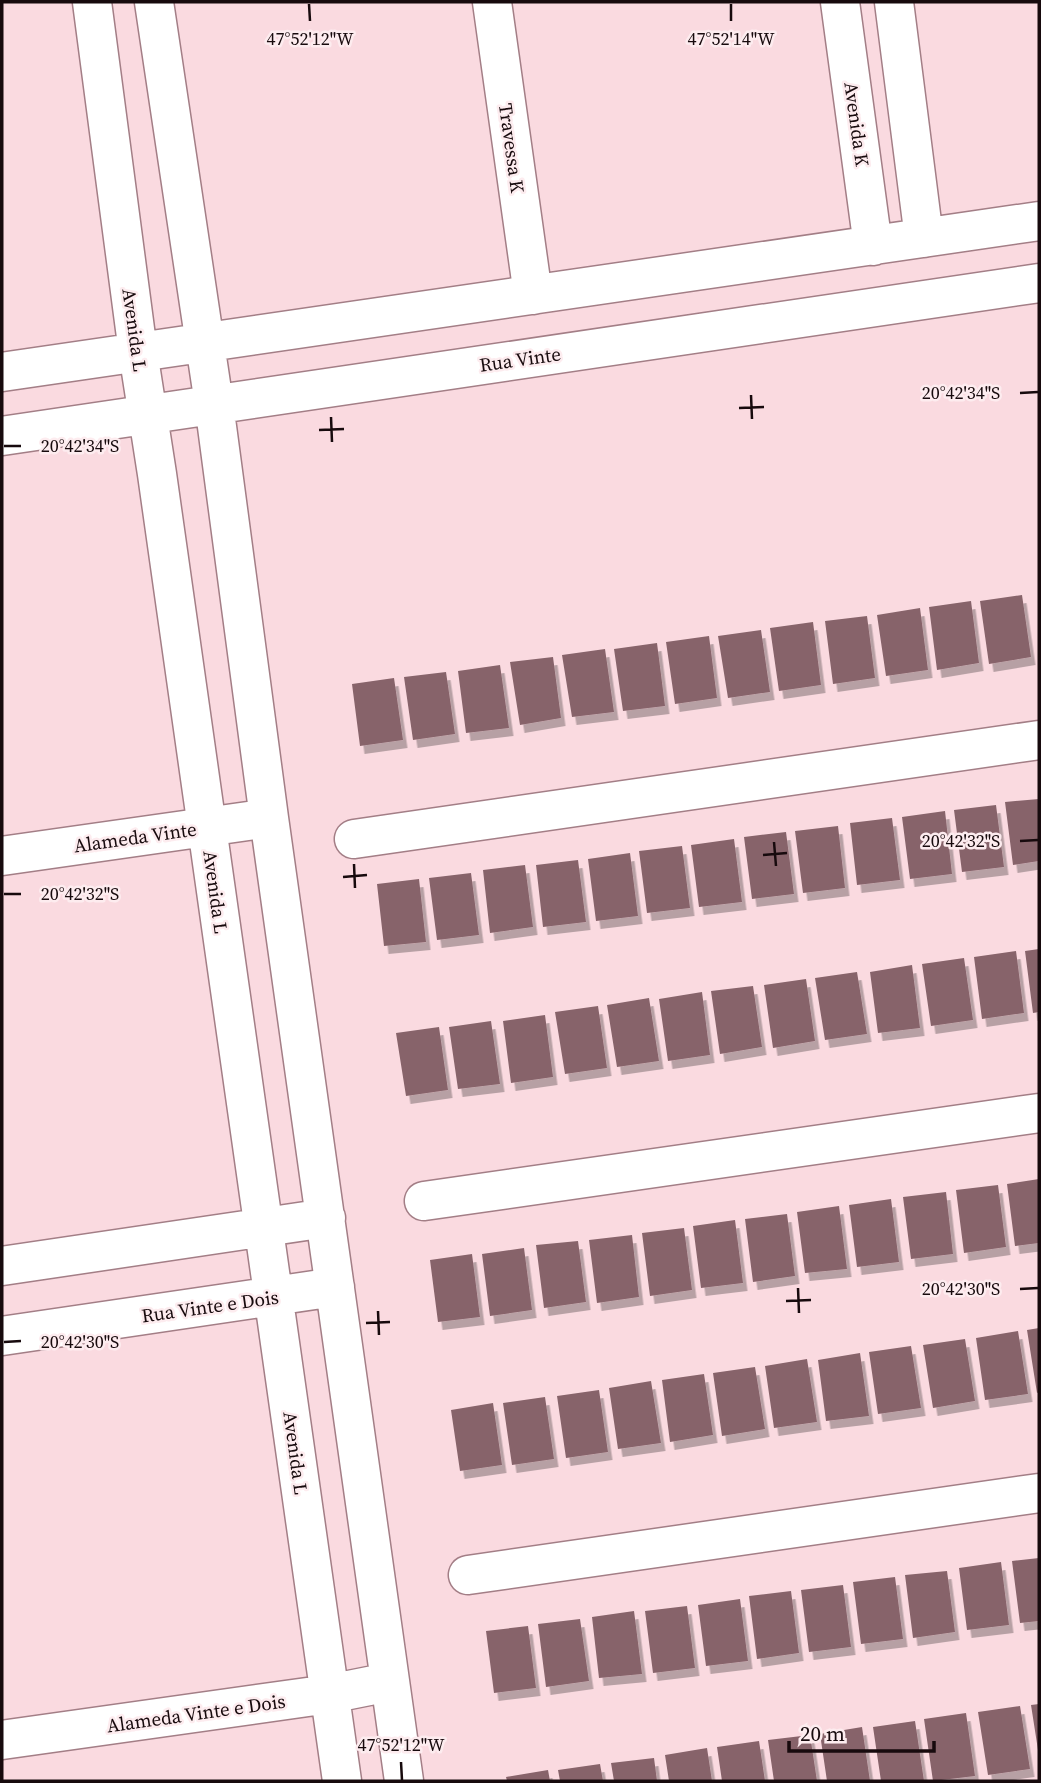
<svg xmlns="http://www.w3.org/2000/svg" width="1041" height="1783" font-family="'Source Serif 4',serif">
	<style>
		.building { fill: #87646b; filter: url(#shadow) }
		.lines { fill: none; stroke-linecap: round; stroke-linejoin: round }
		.minor-casing { stroke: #a37e86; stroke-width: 41 }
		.minor { stroke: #fff; stroke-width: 38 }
		.ticks { fill: none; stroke: #170a0d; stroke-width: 2.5 }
		.labels { text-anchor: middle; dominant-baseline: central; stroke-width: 5; stroke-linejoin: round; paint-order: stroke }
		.street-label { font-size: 19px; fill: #170a0d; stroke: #fdecef }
		.ticks-label { font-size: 18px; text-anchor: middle; fill: #170a0d; stroke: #fdecef; stroke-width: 5; stroke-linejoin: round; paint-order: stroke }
	</style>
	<defs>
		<filter id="shadow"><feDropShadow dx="4.5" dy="8" stdDeviation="0" flood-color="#0004"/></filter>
	</defs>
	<rect width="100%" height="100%" fill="#fadae0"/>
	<path class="building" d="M1022,595L1031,657L989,664L980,601Z
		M971,601L979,663L937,670L929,607Z
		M920,608L928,670L886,676L877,615Z
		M867,616L875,678L833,684L825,621Z
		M813,622L821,685L779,691L770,628Z
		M761,630L770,692L728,698L718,636Z
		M709,636L717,698L675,704L666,642Z
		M657,643L665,706L623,711L614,649Z
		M605,649L614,712L572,717L562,655Z
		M553,657L561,718L520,725L510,662Z
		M500,665L509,728L466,733L458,671Z
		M446,672L455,734L413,740L404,677Z
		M394,678L403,740L360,746L352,684Z
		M1039,799V861L1013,865L1005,802Z
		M996,805L1004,867L962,872L954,810Z
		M945,811L952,874L910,879L902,817Z
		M892,818L900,880L857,885L850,823Z
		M838,826L845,888L803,893L795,831Z
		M786,832L794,894L752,899L744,837Z
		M734,839L742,902L699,907L691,845Z
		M682,846L690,908L647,913L639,851Z
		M630,853L638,916L596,921L588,859Z
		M578,860L586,922L543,927L536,865Z
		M525,865L533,927L490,933L483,870Z
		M471,873L479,935L437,940L429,878Z
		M419,879L426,942L384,946L377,884Z
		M1039,949V1012L1033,1013L1025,951Z
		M1016,951L1024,1013L982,1019L974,957Z
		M964,958L973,1020L931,1026L922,964Z
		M912,965L920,1028L878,1033L870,972Z
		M857,972L867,1034L825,1040L815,978Z
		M806,979L815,1041L773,1048L764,985Z
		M753,986L762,1047L720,1054L711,991Z
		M702,992L710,1055L668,1061L659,999Z
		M649,998L659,1061L617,1067L607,1005Z
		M598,1006L607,1068L565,1074L555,1012Z
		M545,1015L553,1077L511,1083L503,1021Z
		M491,1021L500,1084L458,1089L449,1027Z
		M439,1027L448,1090L406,1096L396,1033Z
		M1039,1179V1243L1015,1246L1007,1184Z
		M998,1185L1006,1247L964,1253L956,1190Z
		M946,1192L953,1254L911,1259L903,1197Z
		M891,1199L899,1262L857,1267L849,1205Z
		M839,1206L847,1269L805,1273L797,1212Z
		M787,1214L795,1276L753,1282L745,1219Z
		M735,1220L743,1283L701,1288L693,1226Z
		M684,1228L692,1290L650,1296L642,1233Z
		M632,1235L639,1297L597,1303L589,1240Z
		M578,1241L586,1302L544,1308L536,1245Z
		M524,1248L532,1310L490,1316L482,1254Z
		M472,1254L480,1317L438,1322L430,1260Z
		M1039,1328V1392L1037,1393L1027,1330Z
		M1018,1331L1028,1394L985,1400L976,1338Z
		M965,1339L975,1401L933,1408L923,1345Z
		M911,1346L921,1408L878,1414L869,1352Z
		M860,1353L869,1416L826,1421L818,1360Z
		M807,1359L817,1422L774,1428L765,1366Z
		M755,1367L765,1429L722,1436L713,1373Z
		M704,1374L713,1435L670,1442L662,1380Z
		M651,1381L661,1443L618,1449L609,1388Z
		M599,1390L608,1452L566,1458L557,1396Z
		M545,1397L554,1459L512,1465L503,1403Z
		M493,1403L502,1465L460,1471L451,1410Z
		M1039,1558V1621L1020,1623L1012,1561Z
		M1001,1562L1009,1625L967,1630L959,1568Z
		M947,1571L955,1632L913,1638L905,1575Z
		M895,1577L903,1639L861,1644L853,1582Z
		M843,1585L851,1647L809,1652L801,1590Z
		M791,1591L799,1653L757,1659L749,1596Z
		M740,1599L748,1661L706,1666L698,1605Z
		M687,1606L695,1668L653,1673L645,1611Z
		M634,1611L642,1674L599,1678L592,1617Z
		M580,1619L589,1681L546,1687L538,1624Z
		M528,1626L536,1688L494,1693L486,1631Z
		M1039,1704V1750H1038L1031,1705Z
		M1020,1706L1030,1769L988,1775L978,1712Z
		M966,1713L975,1776L933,1781L924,1719Z
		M915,1721L924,1781H881L873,1727Z
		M862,1727L870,1781H827L820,1734Z
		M810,1735L817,1781H774L768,1740Z
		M759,1741L765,1781H722L717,1747Z
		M707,1748L712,1781H669L665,1755Z
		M654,1758L657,1781H614L611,1763Z
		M600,1764L603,1781H560L558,1770Z
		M548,1770L550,1781H507L506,1777Z"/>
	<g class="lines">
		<defs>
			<path id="minor" d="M92,2L138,352L157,474L342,1781
				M154,2L214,404L269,818L404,1781
				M492,2L533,295
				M840,2L873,246
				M894,2L924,238
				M2,372L1039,221
				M2,436L1039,283
				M354,839L1039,740
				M2,856L269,818
				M424,1201L1039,1113
				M2,1266L326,1218
				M2,1336L335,1287
				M468,1575L1039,1493
				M2,1740L329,1694L389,1682"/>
		</defs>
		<use href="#minor" class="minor-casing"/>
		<use href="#minor" class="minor"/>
	</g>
	<path class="ticks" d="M309,4L310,21M731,4V21M1020,393L1038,392M751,395L752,419M739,408L764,407M331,417L332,442M319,430L344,429M4,446H21M1020,841L1038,840M774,842L776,866M763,855L787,853M354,864L355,888M343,877L367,875M4,894H21M798,1288L799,1313M1020,1289L1038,1288M786,1301L811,1300M378,1311L379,1335M366,1323L390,1322M4,1342L21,1341M401,1762L402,1780"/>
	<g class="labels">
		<g class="street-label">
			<text transform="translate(857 124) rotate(82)">Avenida K</text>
			<text transform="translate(512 148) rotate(82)">Travessa K</text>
			<text transform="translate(135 330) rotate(82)">Avenida L</text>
			<text transform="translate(520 359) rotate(-8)">Rua Vinte</text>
			<text transform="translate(135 837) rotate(-8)">Alameda Vinte</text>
			<text transform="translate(216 892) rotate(82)">Avenida L</text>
			<text transform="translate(210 1306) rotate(-8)">Rua Vinte e Dois</text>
			<text transform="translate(296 1453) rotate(82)">Avenida L</text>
			<text transform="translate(196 1713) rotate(-8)">Alameda Vinte e Dois</text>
		</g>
	</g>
	<g class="ticks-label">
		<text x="310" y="45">47°52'12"W</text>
		<text x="731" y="45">47°52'14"W</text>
		<text x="961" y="399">20°42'34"S</text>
		<text x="80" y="452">20°42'34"S</text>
		<text x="961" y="847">20°42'32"S</text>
		<text x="80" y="900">20°42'32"S</text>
		<text x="961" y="1295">20°42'30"S</text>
		<text x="80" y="1348">20°42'30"S</text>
		<text x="401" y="1751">47°52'12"W</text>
	</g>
	<rect width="1041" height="1783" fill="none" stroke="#170a0d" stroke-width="7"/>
	<path d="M789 1741v10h145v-10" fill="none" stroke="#170a0d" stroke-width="3.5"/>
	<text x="800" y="1741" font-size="21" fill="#170a0d" stroke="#fdecef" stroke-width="5" paint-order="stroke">20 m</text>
</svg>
